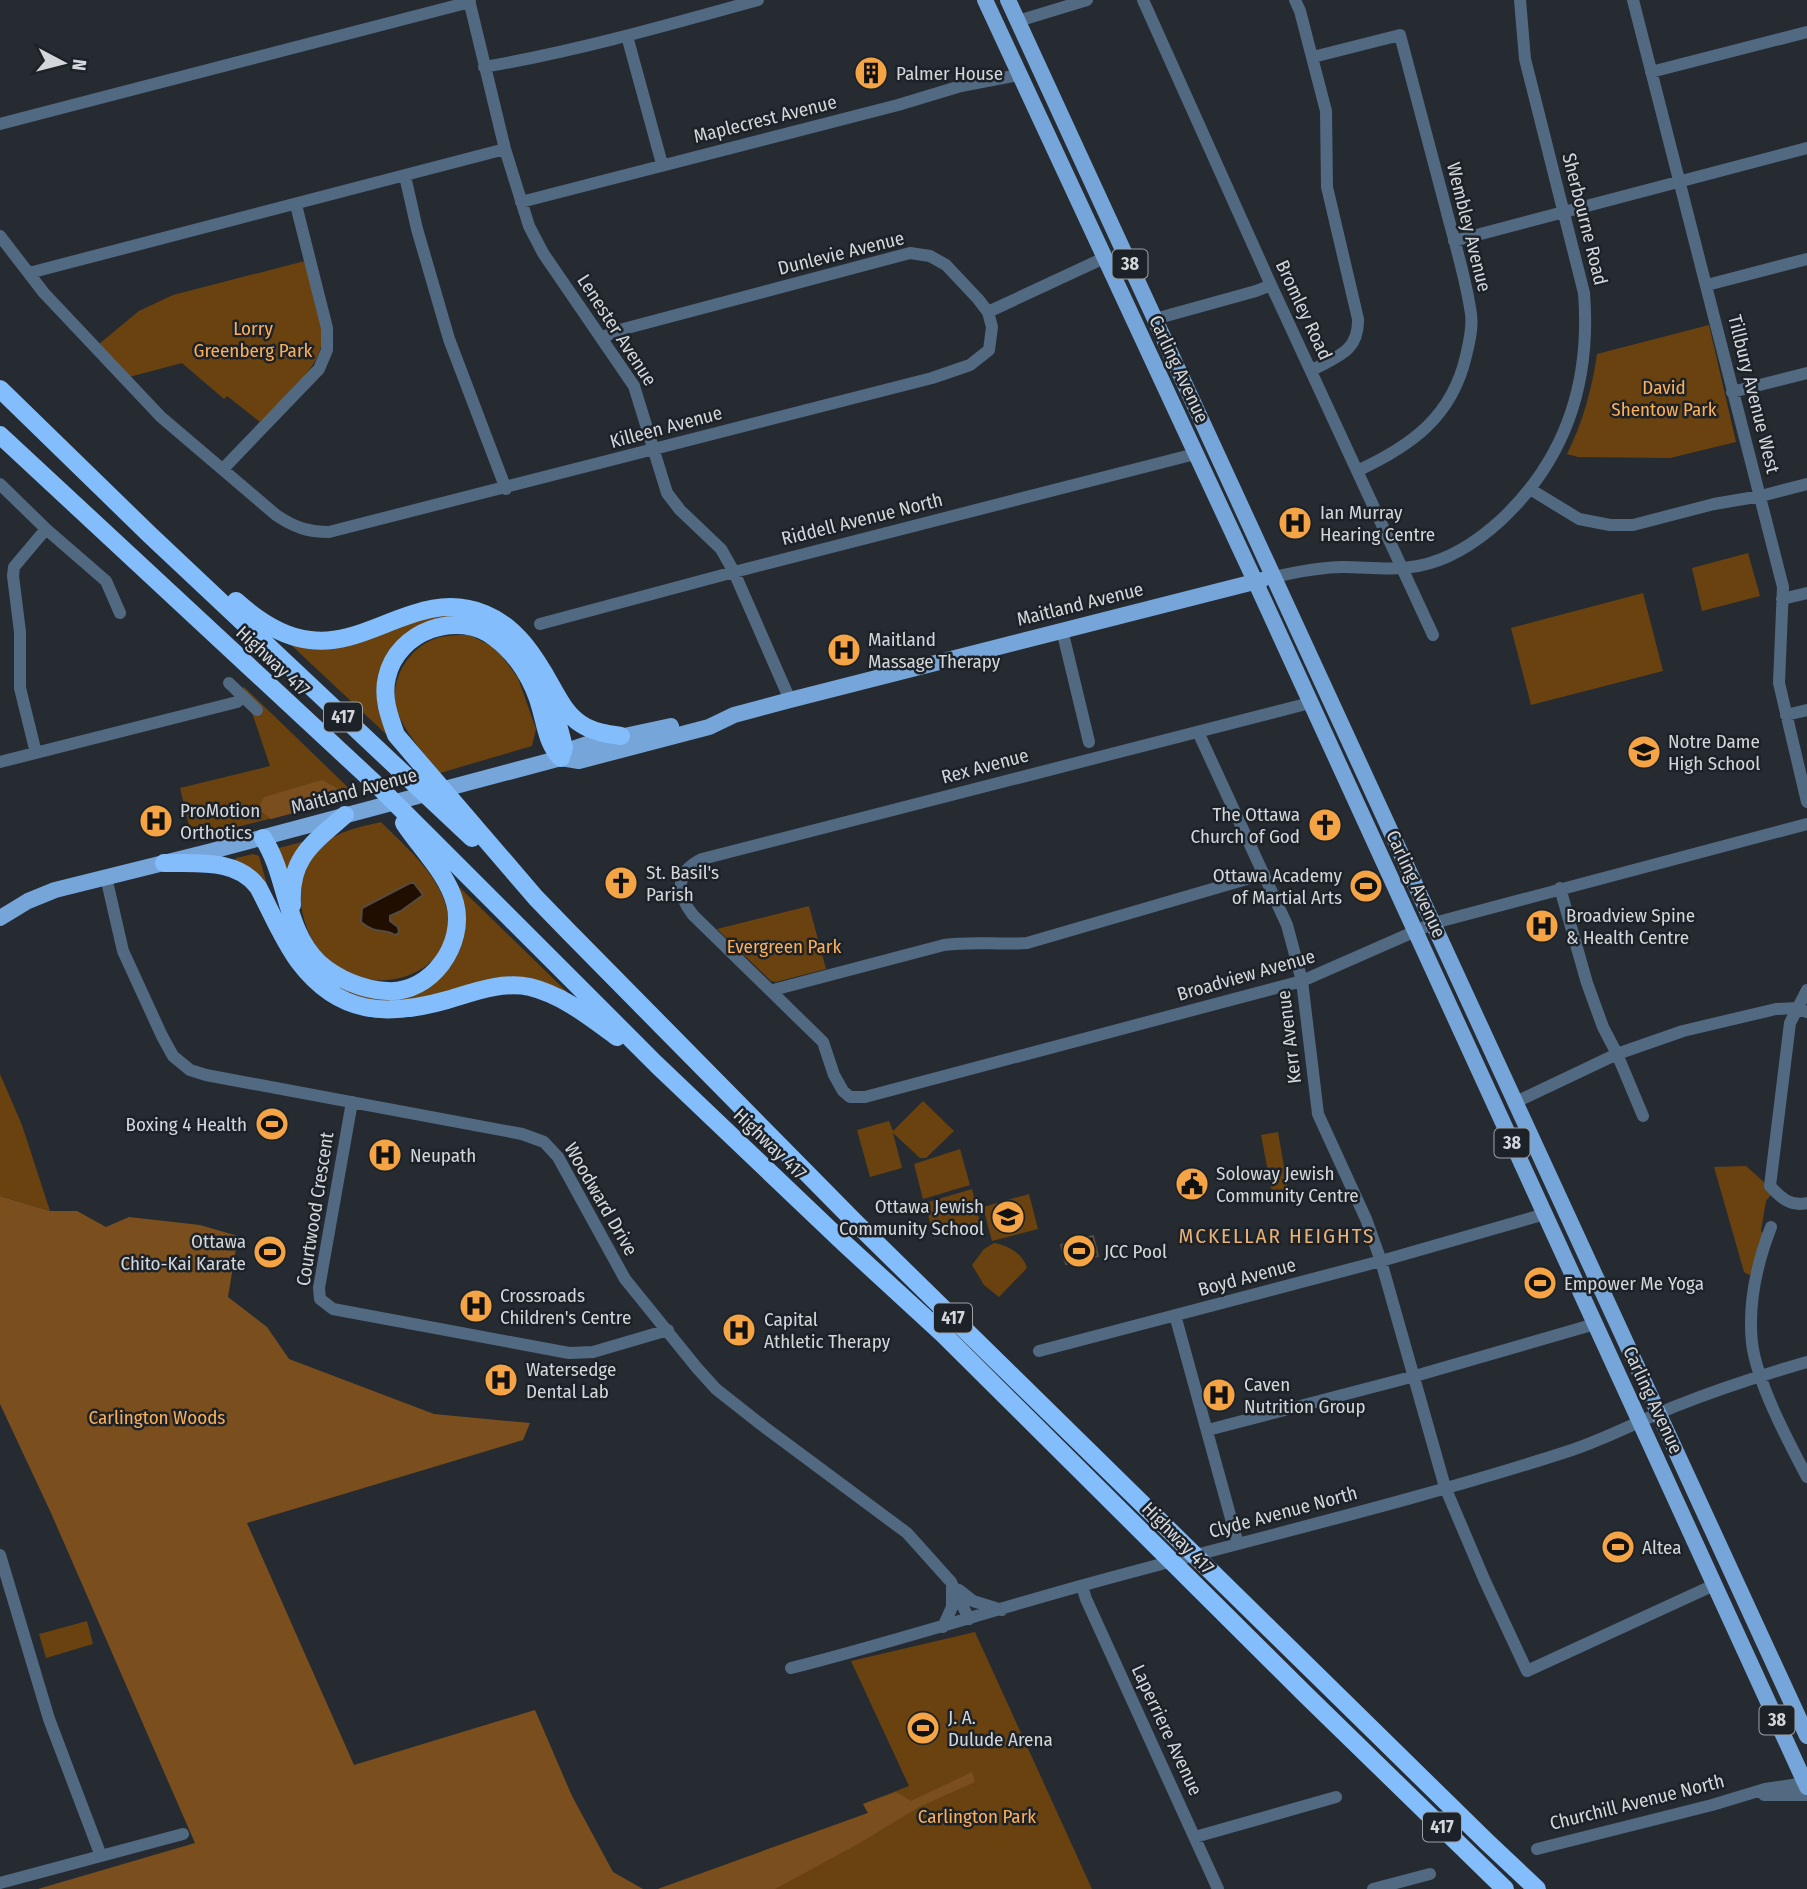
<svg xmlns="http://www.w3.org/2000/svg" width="1807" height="1889" font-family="'Fira Sans Condensed',sans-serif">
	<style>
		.green { fill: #69420f }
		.forest { fill: #7a4f1d }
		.water { fill: #200f00; stroke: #564b42; stroke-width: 2 }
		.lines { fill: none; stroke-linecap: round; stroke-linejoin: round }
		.minor { stroke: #526982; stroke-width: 12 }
		.major { stroke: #75a5d9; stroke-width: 16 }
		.highway { stroke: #83bdfb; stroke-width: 18 }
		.labels { text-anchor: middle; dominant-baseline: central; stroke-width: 5; stroke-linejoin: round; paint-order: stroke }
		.shield { fill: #1c2228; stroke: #9ca1a5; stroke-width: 2 }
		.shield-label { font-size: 18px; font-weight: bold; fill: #d3d7db }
		.poi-label { font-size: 19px; fill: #d3d7db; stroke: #1c2228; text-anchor: start }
		.street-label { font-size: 19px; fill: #d3d7db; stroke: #1c2228 }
		.park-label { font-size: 19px; fill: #fdaf56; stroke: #1c2228 }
		.neighbourhood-label { font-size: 21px; letter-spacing: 2px; fill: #e9b176; stroke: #1c2228 }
	</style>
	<rect width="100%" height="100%" fill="#262b32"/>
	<path class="green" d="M305,261C311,284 326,323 321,346C316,372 278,403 260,422L227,396L224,399L182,363L129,377L99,344L139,311L173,295Z
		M1709,325L1736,442L1670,458L1578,457L1567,454C1583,422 1592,389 1597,354Z
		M1748,553L1760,596L1702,611L1692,568Z
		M1643,593L1663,671L1531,705L1511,628Z
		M437,611C448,611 459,610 470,612C523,622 547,682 556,729L553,730C546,707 540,684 528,664C466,566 339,648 389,733L387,735L289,643C349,653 382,622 437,611Z
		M469,635L496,648L518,678L536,729L532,746L440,773C425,754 406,735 397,711C388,684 406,651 432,640C443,635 456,635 469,635Z
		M243,686L358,797L192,838L180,788L270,766Z
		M381,822C403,844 430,867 442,895C480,979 342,1020 307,928C302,914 299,901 301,886C303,880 303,871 305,865C319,836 353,828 381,822Z
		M302,842L305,845L288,887L275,849Z
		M253,854L259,856L271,899L234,863L236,858Z
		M455,883L570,995L536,982L410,1005L374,1003L332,987L297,940L372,994L450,961Z
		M809,906L826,969L776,982L771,981L717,929Z
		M0,1074L22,1125L50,1211L0,1196Z
		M923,1101L954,1131L926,1158H920L893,1133L902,1168L870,1177L857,1130L889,1121L893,1131Z
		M1278,1132L1289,1195L1273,1198L1261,1135Z
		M960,1149L970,1185L923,1199L914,1164Z
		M1746,1166L1774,1191L1766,1201L1761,1231L1767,1238L1757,1271L1749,1275L1744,1272L1714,1167Z
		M972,1189L980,1223L934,1238L925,1203Z
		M1029,1194L1038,1229L992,1241L983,1207Z
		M994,1243C1008,1245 1023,1254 1027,1268L999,1297L984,1285L972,1265L984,1249Z
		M87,1621L93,1644L46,1658L39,1634Z
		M975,1632L1092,1889H658L868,1813L863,1804L909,1786L851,1661Z"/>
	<path class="forest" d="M322,780L344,792L345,797L343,800L271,819L258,809L264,797Z
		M0,1196L50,1211H77L106,1227L129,1217L200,1225L238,1236L228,1297L267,1327L289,1359L434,1414L530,1423L523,1440L247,1523L354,1765L535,1710L572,1796L613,1872L643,1889H38L195,1843L51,1513L0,1404Z
		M972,1772L975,1782L919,1807L858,1844L775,1889H658L868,1813L863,1804L896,1792L911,1801Z"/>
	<path class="water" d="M410,883H414L423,895L401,911L390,916V921L398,927L399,933L395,935C384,928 376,935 361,922L362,908Z
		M1093,1236L1098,1256L1066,1264L1061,1245Z"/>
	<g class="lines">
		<path class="minor" d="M469,0L505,149L529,226L543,253L634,386L667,493L680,510L721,549L734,572L790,700
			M1143,0L1271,285L1433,635
			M1295,0L1300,11L1326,111L1327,187L1358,319C1359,352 1336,357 1312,370
			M1633,0L1783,587L1779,683L1807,802
			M1018,21L1087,0
			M627,36L662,164
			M1313,57L1400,35C1415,92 1430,148 1445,205C1454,241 1466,278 1471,314C1473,328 1469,343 1466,356C1452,417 1411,446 1357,471
			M484,67C577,51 668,25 758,0
			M1651,72L1807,32
			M0,124L470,2
			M405,176L417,229L449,339L506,489
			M521,202L898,105L961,86L1019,75
			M0,236L44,293L161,417L276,515C294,527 307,532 329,532L932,378L970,365L989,350L992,327L988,312L978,299L946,265L930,256L910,253L612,332L602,339
			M1454,241L1807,148
			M29,273L505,149
			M1707,285L1807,259
			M988,312L1104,258
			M1155,319L1256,291L1271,285
			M1732,392L1807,373
			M223,469L319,369L327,350V328L296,205
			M0,484L46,529L106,581L120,613
			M1530,489L1579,519L1610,525H1633L1714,504L1761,496L1807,484
			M1274,577C1296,572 1320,567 1343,567C1368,567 1392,571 1418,566C1450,560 1477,542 1501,520C1566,459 1591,381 1584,293L1525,59L1520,0
			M1782,599L1807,593
			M540,624L734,572L1195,454
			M1062,630L1089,742
			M229,683L257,710
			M1310,703L702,859C675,872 676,893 693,915L823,1042L834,1075L843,1091L850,1097H865L1302,981L1434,923L1807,824
			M1786,715L1807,710
			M1198,732L1287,925L1302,981L1318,1114L1366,1219L1381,1261L1445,1487L1484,1579L1527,1671L1714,1585
			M36,753L20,688V632L13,576L14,567L46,529
			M0,762L237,702L243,696
			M106,877L123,951L162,1036L173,1056L190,1070L206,1075L522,1134L544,1142L558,1157L625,1279L697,1368L716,1389L763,1426L907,1533L951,1582L969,1619
			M1560,888L1587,983L1603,1027L1617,1054L1643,1116
			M773,990L944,945C972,941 999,945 1027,943L1264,874
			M1807,990L1790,1023L1770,1186C1780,1197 1790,1207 1807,1203
			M352,1102L319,1288L320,1299L333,1309L569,1353L593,1352L668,1330
			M1516,1102L1617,1054L1683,1031L1776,1009L1796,1008L1807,1012
			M1771,1227C1757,1263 1748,1305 1752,1343C1757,1383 1788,1441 1807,1477
			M1175,1315L1238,1544
			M1039,1351L1381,1261L1545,1214
			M1208,1430L1415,1376L1595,1324
			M0,1555L49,1719L101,1856
			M1082,1586L1086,1599L1218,1889
			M959,1590L973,1601L1002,1610
			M943,1627L952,1607V1588
			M791,1668C890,1643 986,1612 1084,1585C1247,1540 1412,1502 1572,1450C1608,1438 1641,1420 1676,1406C1719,1389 1762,1375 1807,1362
			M1764,1795H1807
			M1195,1837L1336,1797
			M1537,1849L1712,1805L1765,1789L1805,1783
			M0,1883L183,1834
			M1373,1889L1430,1874"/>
		<path class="major" d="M985,0L1255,581L1807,1787
			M1008,0L1807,1736
			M561,758L575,748L587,744L671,726
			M0,918L28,901L55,890L208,852L561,758L579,761L709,727L734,715L790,700L1262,580"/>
		<path class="highway" d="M0,389L150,535L472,838
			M0,435L381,789L656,1064L845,1244L943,1334L1306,1695L1505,1889
			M236,601C256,619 282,637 310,640C370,648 420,587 485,614C517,627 536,658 552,687C560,701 567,715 581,724C593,732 607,734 621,736
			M551,698L564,747L563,752
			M561,758C548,745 546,727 541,709C534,682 518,655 495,638C458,609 397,631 387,677C382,697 389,716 396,735L536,898L568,931L855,1222L1487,1842L1537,1889
			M263,838C288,876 284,929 319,963C337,979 363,990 387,991C431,994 466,944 455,903C447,873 421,849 404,823
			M164,863C196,864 237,858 258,887C271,911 282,939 299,962C339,1015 387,1017 447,1000C474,992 502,981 530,987C563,995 591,1018 617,1037
			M292,905C289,858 313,843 345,815"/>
	</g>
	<defs>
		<symbol id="building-disc" viewBox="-11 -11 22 22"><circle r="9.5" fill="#f4a444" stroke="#1c2228"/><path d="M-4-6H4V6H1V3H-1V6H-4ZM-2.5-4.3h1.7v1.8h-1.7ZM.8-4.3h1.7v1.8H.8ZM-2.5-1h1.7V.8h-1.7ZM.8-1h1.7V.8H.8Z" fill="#111"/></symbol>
		<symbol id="hospital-disc" viewBox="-11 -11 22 22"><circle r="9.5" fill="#f4a444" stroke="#1c2228"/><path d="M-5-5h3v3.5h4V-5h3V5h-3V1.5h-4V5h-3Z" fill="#111"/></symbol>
		<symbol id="school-disc" viewBox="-11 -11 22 22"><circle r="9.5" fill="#f4a444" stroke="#1c2228"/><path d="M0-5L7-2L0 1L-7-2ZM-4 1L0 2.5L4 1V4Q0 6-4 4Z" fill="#111"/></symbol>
		<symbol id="church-disc" viewBox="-11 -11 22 22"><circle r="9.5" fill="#f4a444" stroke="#1c2228"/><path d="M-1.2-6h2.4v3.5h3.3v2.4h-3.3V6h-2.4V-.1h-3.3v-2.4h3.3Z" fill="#111"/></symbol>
		<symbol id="stadium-disc" viewBox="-11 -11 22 22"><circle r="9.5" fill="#f4a444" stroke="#1c2228"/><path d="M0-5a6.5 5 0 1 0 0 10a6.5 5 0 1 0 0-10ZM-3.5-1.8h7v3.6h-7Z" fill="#111"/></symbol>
		<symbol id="civic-disc" viewBox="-11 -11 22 22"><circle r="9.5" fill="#f4a444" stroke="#1c2228"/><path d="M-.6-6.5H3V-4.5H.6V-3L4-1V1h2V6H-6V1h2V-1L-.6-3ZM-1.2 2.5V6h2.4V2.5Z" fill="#111"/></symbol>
	</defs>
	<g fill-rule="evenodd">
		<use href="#building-disc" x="852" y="54" width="38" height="38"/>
		<use href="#hospital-disc" x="1276" y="504" width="38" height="38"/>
		<use href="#hospital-disc" x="825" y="631" width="38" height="38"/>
		<use href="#school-disc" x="1625" y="733" width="38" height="38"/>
		<use href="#hospital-disc" x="137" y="802" width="38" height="38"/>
		<use href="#church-disc" x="1306" y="806" width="38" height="38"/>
		<use href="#church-disc" x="602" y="864" width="38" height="38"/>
		<use href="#stadium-disc" x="1347" y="867" width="38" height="38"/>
		<use href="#hospital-disc" x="1523" y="907" width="38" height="38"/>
		<use href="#stadium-disc" x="253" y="1105" width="38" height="38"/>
		<use href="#hospital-disc" x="366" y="1136" width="38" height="38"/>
		<use href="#civic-disc" x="1173" y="1165" width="38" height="38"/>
		<use href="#school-disc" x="989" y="1198" width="38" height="38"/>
		<use href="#stadium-disc" x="1060" y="1232" width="38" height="38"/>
		<use href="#stadium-disc" x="251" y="1233" width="38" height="38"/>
		<use href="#stadium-disc" x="1521" y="1264" width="38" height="38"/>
		<use href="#hospital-disc" x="457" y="1287" width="38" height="38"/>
		<use href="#hospital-disc" x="720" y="1311" width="38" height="38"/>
		<use href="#hospital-disc" x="482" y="1361" width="38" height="38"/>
		<use href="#hospital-disc" x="1200" y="1376" width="38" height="38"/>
		<use href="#stadium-disc" x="1599" y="1528" width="38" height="38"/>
		<use href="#stadium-disc" x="904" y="1709" width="38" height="38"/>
	</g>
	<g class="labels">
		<g class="shield">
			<rect x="1112.5" y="249.5" width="35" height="29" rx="5"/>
			<rect x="324" y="702.5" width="38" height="29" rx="5"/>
			<rect x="1494.5" y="1128.5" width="35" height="29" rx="5"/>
			<rect x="934" y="1303.5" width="38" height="29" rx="5"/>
			<rect x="1759.5" y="1705.5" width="35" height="29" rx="5"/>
			<rect x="1423" y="1812.5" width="38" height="29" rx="5"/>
		</g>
		<g class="shield-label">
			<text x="1130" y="264">38</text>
			<text x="343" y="717">417</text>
			<text x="1512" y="1143">38</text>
			<text x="953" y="1318">417</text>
			<text x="1777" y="1720">38</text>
			<text x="1442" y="1827">417</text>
		</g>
		<g class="poi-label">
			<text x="896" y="73">Palmer House</text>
			<text x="1320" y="512">Ian Murray<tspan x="1320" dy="22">Hearing Centre</tspan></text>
			<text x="868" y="639">Maitland<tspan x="868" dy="22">Massage Therapy</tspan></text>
			<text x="1668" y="741">Notre Dame<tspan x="1668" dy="22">High School</tspan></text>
			<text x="180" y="810">ProMotion<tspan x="180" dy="22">Orthotics</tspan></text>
			<text x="1300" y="814" text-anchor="end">The Ottawa<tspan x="1300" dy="22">Church of God</tspan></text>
			<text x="646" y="872">St. Basil's<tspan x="646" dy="22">Parish</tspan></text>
			<text x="1342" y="875" text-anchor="end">Ottawa Academy<tspan x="1342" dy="22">of Martial Arts</tspan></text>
			<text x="1566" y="915">Broadview Spine<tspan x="1566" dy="22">&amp; Health Centre</tspan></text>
			<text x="247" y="1124" text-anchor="end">Boxing 4 Health</text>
			<text x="410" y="1155">Neupath</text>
			<text x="1216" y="1173">Soloway Jewish<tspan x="1216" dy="22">Community Centre</tspan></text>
			<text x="984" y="1206" text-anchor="end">Ottawa Jewish<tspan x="984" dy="22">Community School</tspan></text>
			<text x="246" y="1241" text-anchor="end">Ottawa<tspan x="246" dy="22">Chito-Kai Karate</tspan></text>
			<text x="1104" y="1251">JCC Pool</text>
			<text x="1564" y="1283">Empower Me Yoga</text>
			<text x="500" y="1295">Crossroads<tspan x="500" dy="22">Children's Centre</tspan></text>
			<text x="764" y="1319">Capital<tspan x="764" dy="22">Athletic Therapy</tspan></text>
			<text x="526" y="1369">Watersedge<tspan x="526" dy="22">Dental Lab</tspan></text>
			<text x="1244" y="1384">Caven<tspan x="1244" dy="22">Nutrition Group</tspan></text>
			<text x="1642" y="1547">Altea</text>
			<text x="948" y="1717">J. A.<tspan x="948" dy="22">Dulude Arena</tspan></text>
		</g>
		<g class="street-label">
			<text transform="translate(765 119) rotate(-14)">Maplecrest Avenue</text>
			<text transform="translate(1585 219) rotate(76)">Sherbourne Road</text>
			<text transform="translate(1469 227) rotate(76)">Wembley Avenue</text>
			<text transform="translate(841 253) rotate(-14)">Dunlevie Avenue</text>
			<text transform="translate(1304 310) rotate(65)">Bromley Road</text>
			<text transform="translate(617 330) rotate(57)">Lenester Avenue</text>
			<text transform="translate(1179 369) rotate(65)">Carling Avenue</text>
			<text transform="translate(1754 394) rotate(76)">Tillbury Avenue West</text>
			<text transform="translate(666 427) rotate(-15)">Killeen Avenue</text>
			<text transform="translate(862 519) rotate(-14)">Riddell Avenue North</text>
			<text transform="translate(1080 604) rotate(-14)">Maitland Avenue</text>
			<text transform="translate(273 661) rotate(43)">Highway 417</text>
			<text transform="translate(985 766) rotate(-15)">Rex Avenue</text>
			<text transform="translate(354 791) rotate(-15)">Maitland Avenue</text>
			<text transform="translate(1416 884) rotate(65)">Carling Avenue</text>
			<text transform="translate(1246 975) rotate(-16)">Broadview Avenue</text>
			<text transform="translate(1289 1037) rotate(-97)">Kerr Avenue</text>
			<text transform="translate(770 1144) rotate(44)">Highway 417</text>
			<text transform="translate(601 1199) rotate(60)">Woodward Drive</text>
			<text transform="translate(315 1209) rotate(-81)">Courtwood Crescent</text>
			<text transform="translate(1247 1277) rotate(-15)">Boyd Avenue</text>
			<text transform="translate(1653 1400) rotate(65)">Carling Avenue</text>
			<text transform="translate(1283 1512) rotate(-15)">Clyde Avenue North</text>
			<text transform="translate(1178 1538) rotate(45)">Highway 417</text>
			<text transform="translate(1167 1730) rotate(65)">Laperriere Avenue</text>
			<text transform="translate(1637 1802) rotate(-14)">Churchill Avenue North</text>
		</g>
		<g class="park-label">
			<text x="253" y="328">Lorry<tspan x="253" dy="22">Greenberg Park</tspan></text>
			<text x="1664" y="387">David<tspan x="1664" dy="22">Shentow Park</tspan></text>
			<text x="784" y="946">Evergreen Park</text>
			<text x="157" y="1417">Carlington Woods</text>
			<text x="977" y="1816">Carlington Park</text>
		</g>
		<g class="neighbourhood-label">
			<text x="1277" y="1236">MCKELLAR HEIGHTS</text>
		</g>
	</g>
	<g transform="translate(63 63) rotate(97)" stroke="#1c2228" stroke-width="5" paint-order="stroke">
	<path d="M0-5L12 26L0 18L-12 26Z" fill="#d3d7db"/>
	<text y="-10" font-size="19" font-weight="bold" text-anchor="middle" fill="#d3d7db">N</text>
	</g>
</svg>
